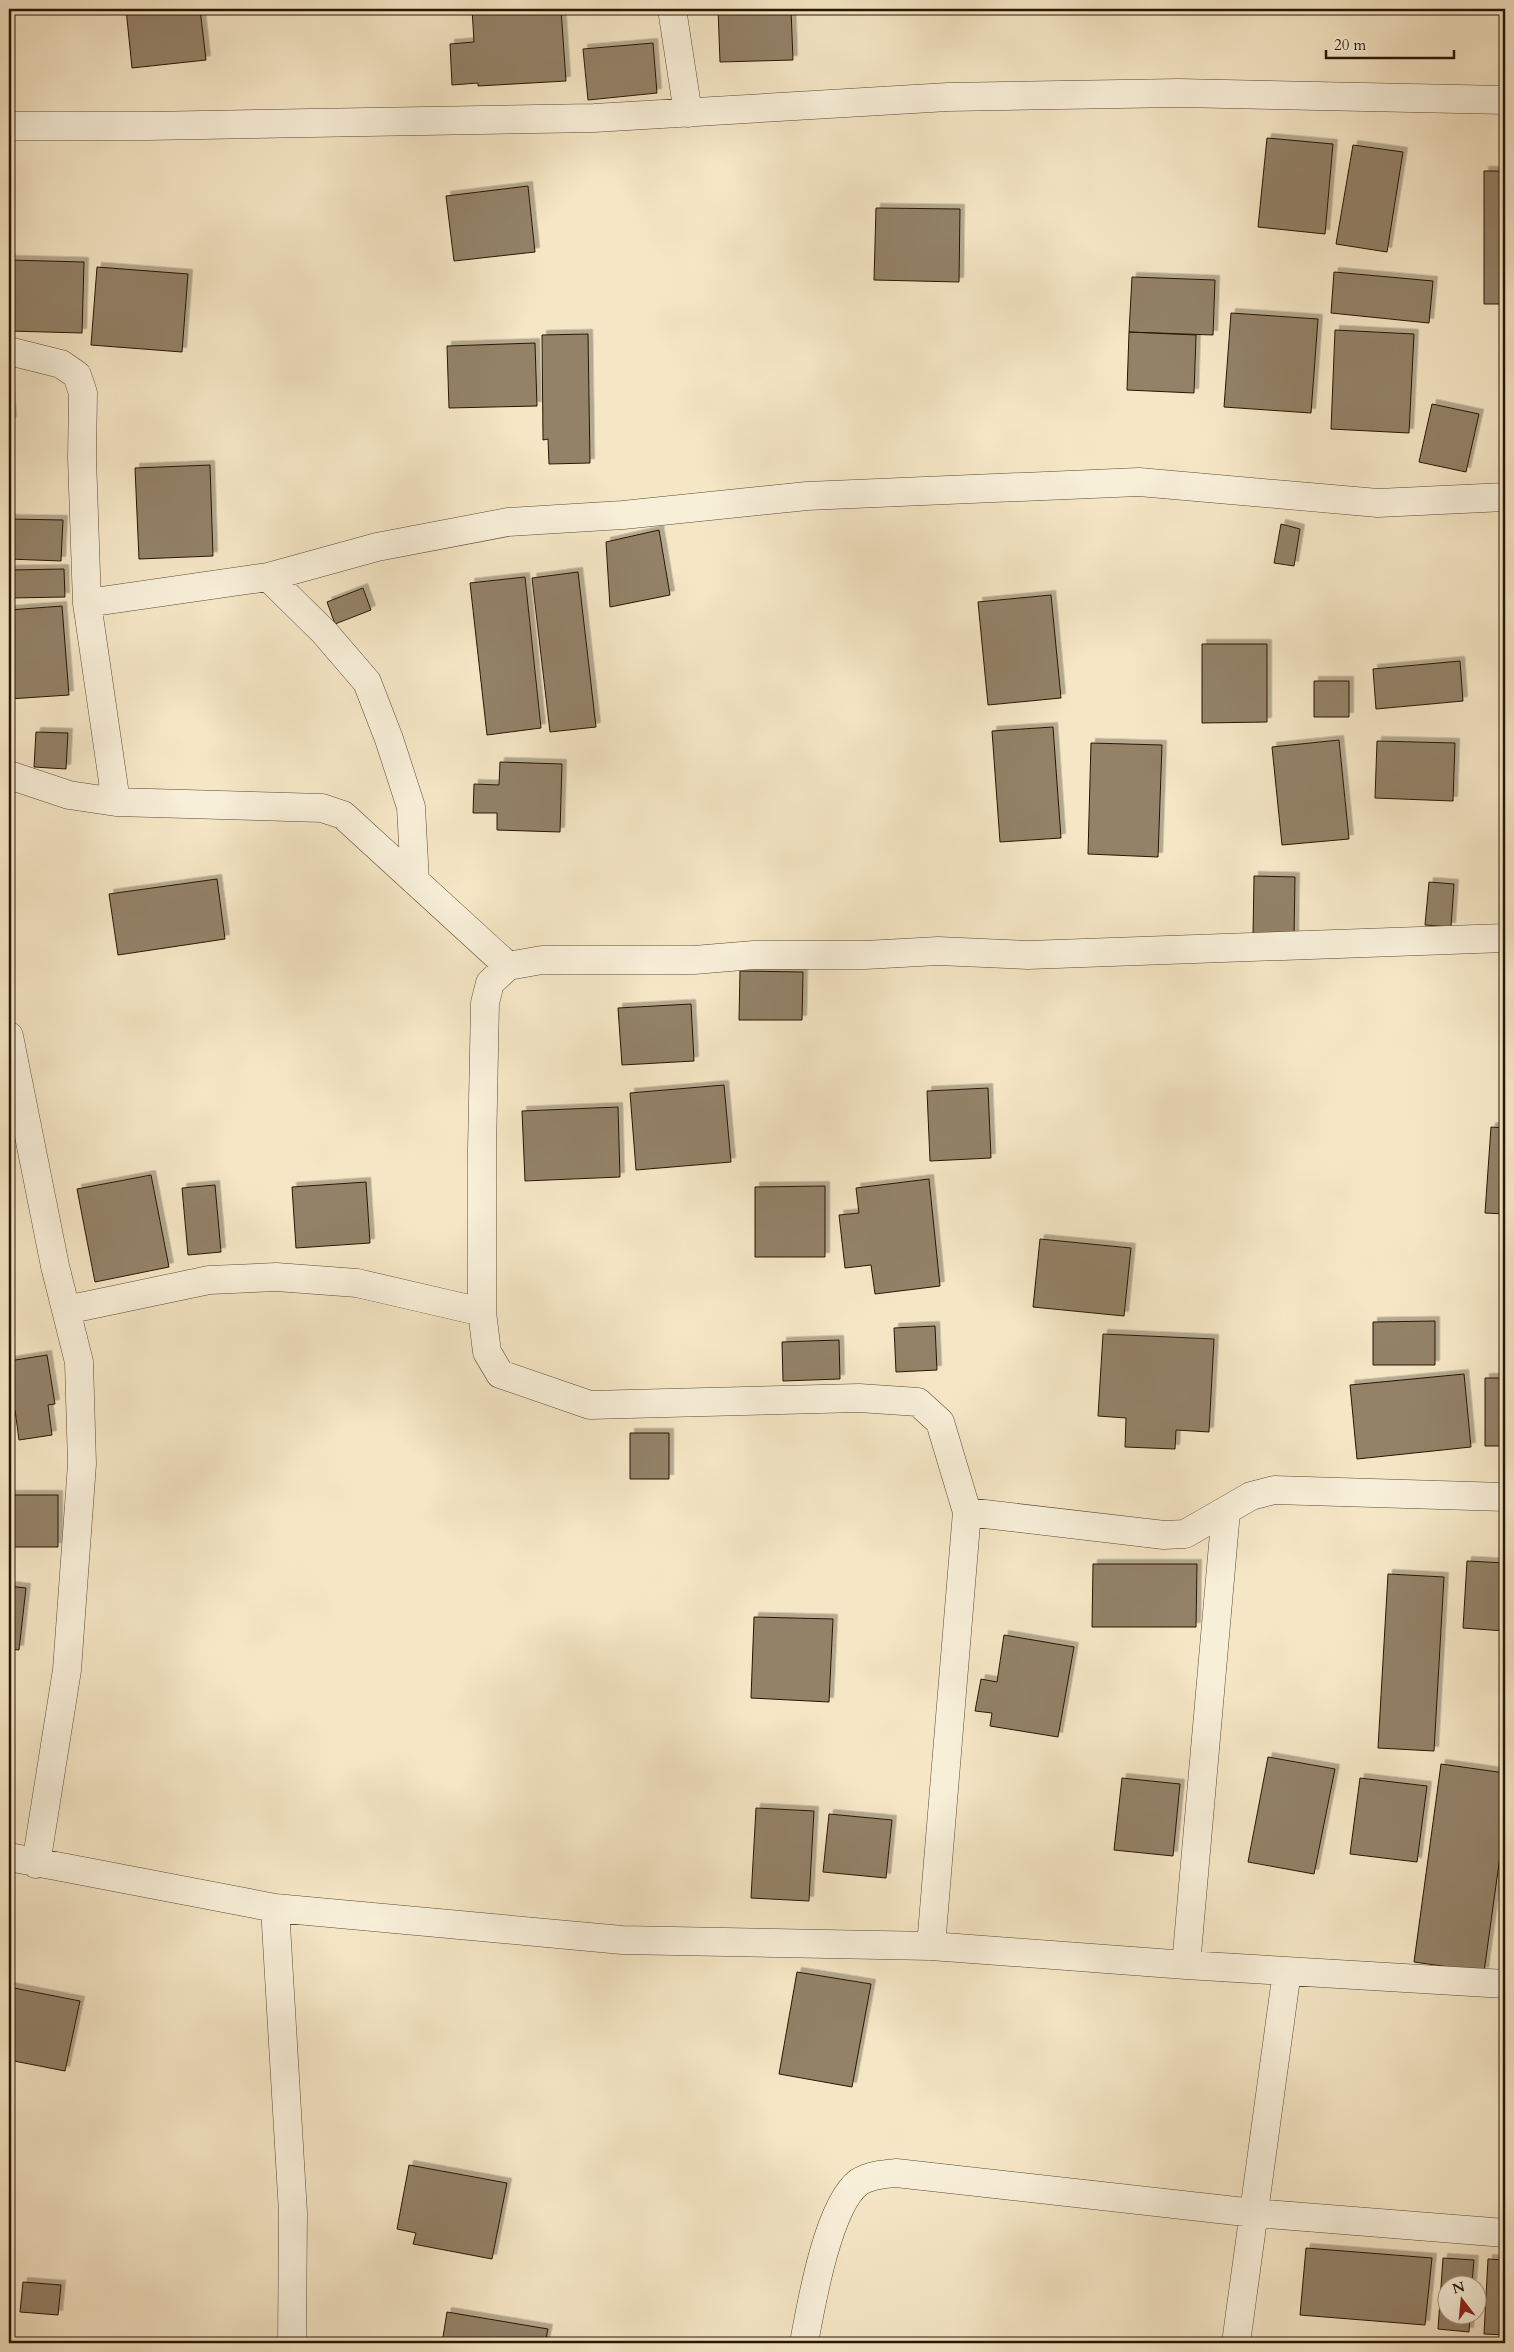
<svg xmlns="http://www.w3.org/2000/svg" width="1514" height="2352" font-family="Cardo,serif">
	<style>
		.building { fill: #938267; stroke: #281602; filter: url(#shadow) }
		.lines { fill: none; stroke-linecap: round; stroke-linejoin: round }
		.minor-casing { stroke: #5b4a33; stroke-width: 29 }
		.minor { stroke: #f8efd9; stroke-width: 28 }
	</style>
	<defs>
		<filter id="shadow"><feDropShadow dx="4.5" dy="-4.5" stdDeviation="0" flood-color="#0004"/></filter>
	</defs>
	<rect width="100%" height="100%" fill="#f5e6c5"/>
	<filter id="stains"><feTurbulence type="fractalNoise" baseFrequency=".004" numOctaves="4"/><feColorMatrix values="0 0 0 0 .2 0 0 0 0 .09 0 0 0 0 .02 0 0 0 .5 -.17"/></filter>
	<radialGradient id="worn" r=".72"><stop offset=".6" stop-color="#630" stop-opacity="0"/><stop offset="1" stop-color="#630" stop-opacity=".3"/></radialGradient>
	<path class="building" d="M126,9H200L206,60L132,68Z
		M472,9H561L566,81L478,86V83L452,85L450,44L474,42Z
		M718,9H791L793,60L720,62Z
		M653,43L657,93L588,100L583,49Z
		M1267,138L1333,144L1325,234L1258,227Z
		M1353,145L1403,152L1387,252L1336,244Z
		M1484,171H1505V304H1484Z
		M528,186L535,252L454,261L446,196Z
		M876,208L960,209L959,282L874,280Z
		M9,260L84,262L82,333L9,331Z
		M97,267L188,274L182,352L91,345Z
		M1334,272L1433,281L1429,323L1331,313Z
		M1132,277L1215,280L1213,335L1129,332Z
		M1231,313L1318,319L1311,413L1224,407Z
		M1335,330L1414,334L1409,433L1331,429Z
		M1129,332L1196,335L1194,393L1127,390Z
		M588,334L590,463L549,464L548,439L543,440L542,335Z
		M535,343L537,406L449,408L447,346Z
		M9,384L12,421H9Z
		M1432,404L1479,414L1466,472L1419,462Z
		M210,465L213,556L139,559L135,468Z
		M9,519L63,520L61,561L9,559Z
		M1281,524L1300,529L1294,566L1274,563Z
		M659,530L670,595L610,607L606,542Z
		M64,569L65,597L9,598V570Z
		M578,572L596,727L550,732L532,578Z
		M525,577L541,728L487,735L470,583Z
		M363,588L371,610L335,624L327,602Z
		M1051,595L1061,698L988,705L978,602Z
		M62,606L69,695L9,699V610Z
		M1202,644H1267V722L1202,723Z
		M1460,661L1463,701L1376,709L1373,669Z
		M1314,681H1349V717H1314Z
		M1053,727L1061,838L1000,842L992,731Z
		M36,732L68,733L66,769L34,767Z
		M1339,740L1349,839L1282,845L1272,747Z
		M1377,741L1455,743L1453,801L1375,798Z
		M1091,743L1162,745L1158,857L1088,854Z
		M500,762L562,764L560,832L497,830V813H473L474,784L499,785Z
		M1254,876L1295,877L1294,936L1253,935Z
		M217,879L225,939L118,955L109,894Z
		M1429,882L1454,884L1451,927L1425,925Z
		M740,971L803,972L802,1020H739Z
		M691,1004L694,1061L622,1065L618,1008Z
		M724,1085L731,1162L636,1170L630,1093Z
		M988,1088L991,1158L930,1161L927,1091Z
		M618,1107L620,1177L525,1181L522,1111Z
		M1491,1127L1505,1128V1214L1485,1213Z
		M151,1175L169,1267L95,1282L77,1189Z
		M929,1179L940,1286L875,1294L871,1265L845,1268L839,1215L859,1213L856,1188Z
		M366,1182L370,1243L296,1248L292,1187Z
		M215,1185L221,1252L188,1255L182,1188Z
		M825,1186V1257H755V1187Z
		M1040,1239L1131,1248L1124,1316L1033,1307Z
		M1435,1321V1365H1373V1322Z
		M935,1326L937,1370L896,1372L894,1328Z
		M1103,1334L1214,1339L1209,1432L1176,1430L1175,1449L1125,1447L1126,1418L1098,1416Z
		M839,1340L840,1379L783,1381L782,1342Z
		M47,1355L55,1404L48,1405L52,1435L19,1440L15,1410L9,1411V1361Z
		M1464,1374L1471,1447L1357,1459L1350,1385Z
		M1485,1378H1505V1446H1485Z
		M630,1433H669V1479H630Z
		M9,1495H58V1547H9Z
		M1467,1561L1505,1563V1631L1463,1628Z
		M1093,1564H1197L1196,1627H1092Z
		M1388,1574L1444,1577L1434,1751L1378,1748Z
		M9,1586L26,1588L19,1650L9,1649Z
		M754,1617L833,1619L829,1702L751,1698Z
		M1004,1635L1074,1647L1058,1737L990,1726L992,1713L975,1711L981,1679L997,1682Z
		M1268,1757L1335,1769L1314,1874L1248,1862Z
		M1441,1764L1505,1773V1820L1484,1972L1414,1962Z
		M1122,1778L1180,1784L1173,1856L1114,1850Z
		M1360,1778L1427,1786L1417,1862L1350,1854Z
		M756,1808L814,1811L809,1901L751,1898Z
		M829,1814L892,1820L886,1878L823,1872Z
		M797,1972L871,1984L852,2087L779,2074Z
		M9,1987L80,2001L65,2071L9,2060Z
		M409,2165L507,2183L492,2259L413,2244L416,2233L397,2229Z
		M1306,2248L1432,2258L1425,2325L1300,2315Z
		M1443,2258L1474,2260L1472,2284H1446V2314H1470L1469,2332L1438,2329Z
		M1488,2259L1505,2260V2335L1484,2334Z
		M23,2282L61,2285L58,2315L20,2312Z
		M447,2312L548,2329L545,2343H442Z"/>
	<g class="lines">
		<defs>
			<path id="minor" d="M672,9L688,113
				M9,126H148L594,118L948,97L1179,93L1505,100
				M9,351L61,364L77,375L83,393L82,458L87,603L116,802
				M268,577L324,632L367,682L389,739L411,807L415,881
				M87,603L268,577L377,547L508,522L623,515L807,496L1139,482L1378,503L1505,497
				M9,775L69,795L116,802L322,808L343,815L508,966
				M9,1036L55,1266L79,1362L82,1464L67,1670L36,1864
				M66,1310L209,1280L276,1277L357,1283L482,1312
				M1505,1497L1274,1490L1251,1496L1185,1534L1164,1535L967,1512L931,1946L1186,1965L1505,1984
				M967,1512L940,1422L918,1402L859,1398L590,1405L500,1374L487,1352L482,1312V1150L485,1003L490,983L508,966L542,960H694L754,955H865L938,951L1028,955L1505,938
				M9,1857L275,1908L293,2213L292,2343
				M275,1908L622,1940L931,1946
				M1186,1965L1226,1511
				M804,2343C811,2305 828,2205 859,2182C870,2175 884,2174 896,2173L1254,2213L1505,2233
				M1236,2343L1287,1971"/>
		</defs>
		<use href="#minor" class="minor-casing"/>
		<use href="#minor" class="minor"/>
	</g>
	<rect width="1514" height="2352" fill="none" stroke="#f5e6c5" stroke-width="30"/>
	<rect x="10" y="10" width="1494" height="2332" fill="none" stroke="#281602" stroke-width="2.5"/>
	<rect x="15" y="15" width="1484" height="2322" fill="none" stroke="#281602"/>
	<g transform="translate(1462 2300) rotate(344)"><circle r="24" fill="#f8efd9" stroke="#a59883"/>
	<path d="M0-4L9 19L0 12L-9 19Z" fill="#8f2418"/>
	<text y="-8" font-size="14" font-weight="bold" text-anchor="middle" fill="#281602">N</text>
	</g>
	<path d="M1326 50v8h128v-8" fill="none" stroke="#281602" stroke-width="2.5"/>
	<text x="1334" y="50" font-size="15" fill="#281602" stroke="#f8efd9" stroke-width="4" paint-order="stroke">20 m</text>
	<rect width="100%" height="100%" filter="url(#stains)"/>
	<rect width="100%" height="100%" fill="url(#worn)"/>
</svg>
